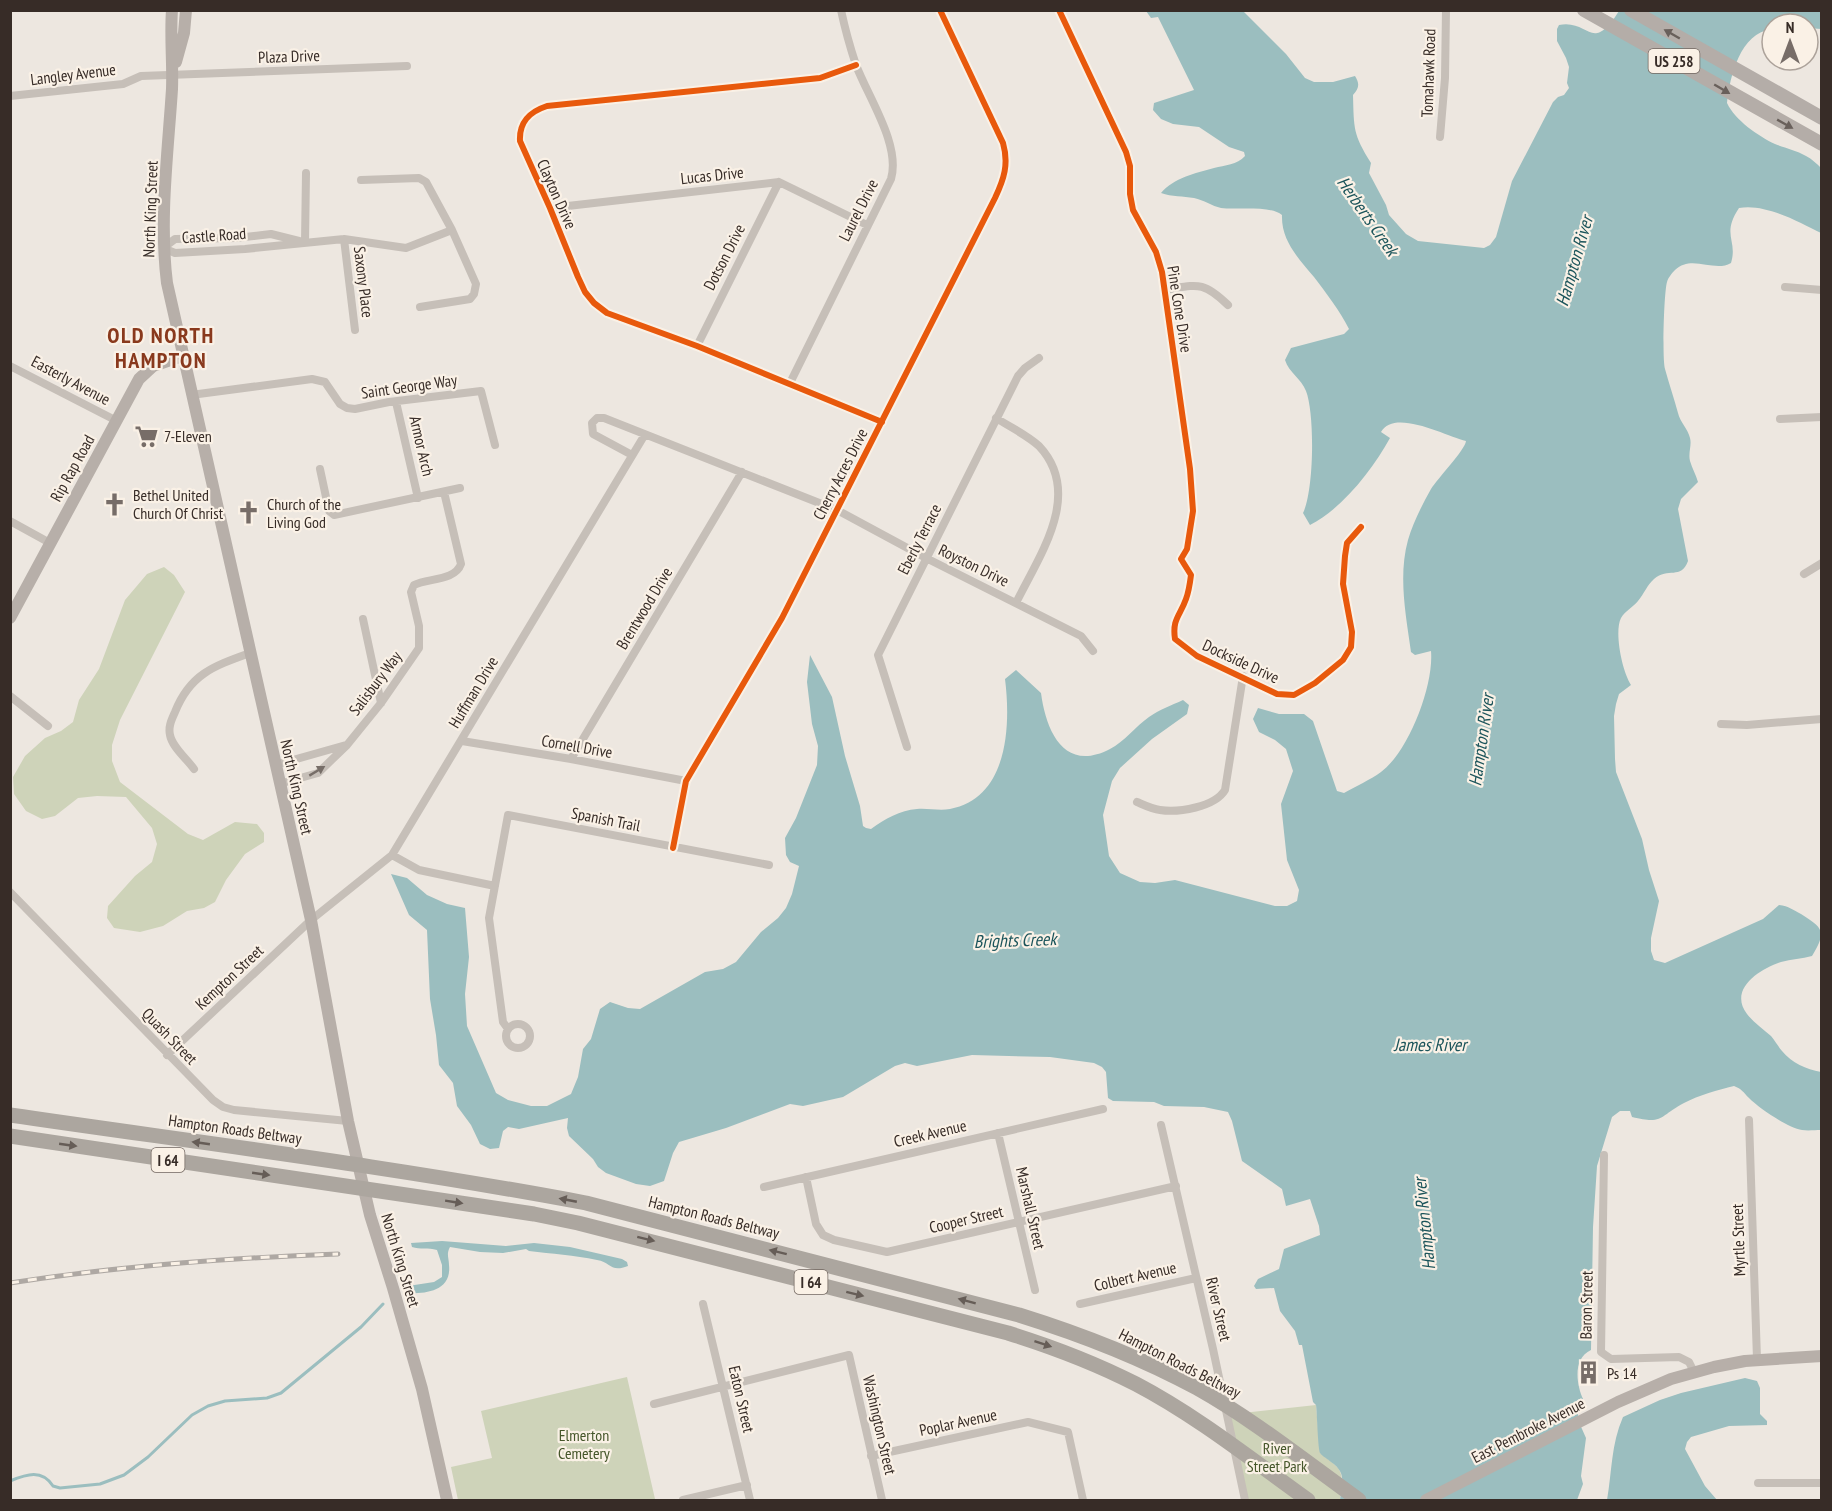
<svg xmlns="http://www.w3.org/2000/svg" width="1832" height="1511" font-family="'PT Sans Narrow',sans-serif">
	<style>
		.green { fill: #ced3b9 }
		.water { fill: #9bbebf }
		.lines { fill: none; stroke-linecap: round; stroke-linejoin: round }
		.stream { stroke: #9bbebf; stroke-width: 3 }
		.street { stroke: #c6bfb8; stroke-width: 8 }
		.secondary { stroke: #b7afa9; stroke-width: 12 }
		.primary { stroke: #b4ada8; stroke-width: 14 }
		.highway { stroke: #aca69f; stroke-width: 15 }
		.rail-casing { stroke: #aea8a3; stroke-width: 5 }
		.rail { stroke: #faf1e6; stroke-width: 3; stroke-dasharray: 9; stroke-linecap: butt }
		.cycleway-casing { stroke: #faf1e6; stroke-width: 10 }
		.cycleway { stroke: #e8590c; stroke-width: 6 }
		.oneway { fill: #69605b }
		.oneway2 { fill: #776e68 }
		.oneway3 { fill: #665d57 }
		.labels { text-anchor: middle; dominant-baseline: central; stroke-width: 4.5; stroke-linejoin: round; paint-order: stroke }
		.shield { fill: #faf1e6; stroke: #726760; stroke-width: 1.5 }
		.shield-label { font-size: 15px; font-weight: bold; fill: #372c27 }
		.street-label { font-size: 16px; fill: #372c27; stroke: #faf1e6 }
		.poi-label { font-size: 16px; fill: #372c27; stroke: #faf1e6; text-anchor: start }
		.park-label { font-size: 16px; fill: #45562a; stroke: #faf1e6 }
		.water-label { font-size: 18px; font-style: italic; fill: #1b545a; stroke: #faf1e6 }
		.district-label { font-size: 22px; font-weight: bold; letter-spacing: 1.5px; fill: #89391d; stroke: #faf1e6 }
	</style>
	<rect width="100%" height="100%" fill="#ede7e0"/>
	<path class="green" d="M164,567L174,575L185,592L120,720L112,745V761L120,782L188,834L203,840L235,822L257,824L264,833V842L245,854L226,880L215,902L204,908L187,911L163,926L140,932L114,928L107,918L108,906L135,876L152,862L157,844L152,828L126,797L97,796L78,798L55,816L42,819L26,811L14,794L13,777L25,756L45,738L61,731L73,722L79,700L99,669L125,600L147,574Z
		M627,1377L655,1499L647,1500H458L451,1467L492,1458L481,1411Z
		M1316,1405L1320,1453C1345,1472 1343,1470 1340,1500H1244L1224,1415Z"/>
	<path class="water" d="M1146,11H1243L1286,54L1305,78L1314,82H1333L1355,76C1360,84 1359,88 1353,95C1354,129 1353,134 1371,163L1369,173L1386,205L1389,215L1406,234L1418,241L1484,248L1490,245L1496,237L1512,181L1553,102L1558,97L1564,95L1569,88L1567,83L1569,67L1566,58L1557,41V29L1559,25C1590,19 1591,55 1619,11H1821V29L1808,28V24H1772V29C1740,33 1730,76 1727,103C1735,120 1758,136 1775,144C1785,148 1796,150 1806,156C1812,159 1817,164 1821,168V233C1799,222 1765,203 1739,208C1721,235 1738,240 1731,263C1714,273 1692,254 1675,270C1672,273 1668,278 1667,282C1664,292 1662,359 1665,369C1669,384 1674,398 1678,413C1680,422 1688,429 1690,438C1692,445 1688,453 1690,461C1692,468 1696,475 1698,482L1681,499L1678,509L1688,561C1681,580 1668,567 1654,579C1647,585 1644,594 1638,601C1633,607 1625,611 1621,618C1614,632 1622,671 1631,685L1619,694L1616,704L1614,716L1615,759L1616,772L1642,839L1649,870L1659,901L1651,938V951L1654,960L1665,963L1763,919L1779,905C1789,906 1793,910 1801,914C1823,928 1827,931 1812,956C1802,959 1791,959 1781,962C1760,969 1728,989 1747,1014C1753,1022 1763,1029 1771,1036C1775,1041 1778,1046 1782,1051C1792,1063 1806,1069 1821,1072V1130C1815,1130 1808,1131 1802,1130C1788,1128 1759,1108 1749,1098C1743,1092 1742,1089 1734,1086C1718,1090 1699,1095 1684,1103C1659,1116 1664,1125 1632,1117L1630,1111H1620L1612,1117L1597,1166L1593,1227L1591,1350C1573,1358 1576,1383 1583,1399L1578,1411V1420L1586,1438L1581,1476L1583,1484L1577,1500H1340C1342,1483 1347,1473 1331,1462C1328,1459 1322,1456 1320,1453C1318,1450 1317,1412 1316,1405L1313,1402L1302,1345H1299L1295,1331L1280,1311L1274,1288L1256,1289L1254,1286L1258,1279L1279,1269L1284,1249L1320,1235L1319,1226L1310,1199L1286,1206L1282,1189L1242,1161L1232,1121L1228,1112L1204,1107L1164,1106L1154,1102L1113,1101L1108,1098L1106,1072L1102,1067L1094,1063L1050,1057L972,1055L917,1066L905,1063L895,1066L843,1097L803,1106L790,1104L726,1128L679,1142L673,1153L664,1181L650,1186L636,1184L606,1173L598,1167L593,1159L569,1136L567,1128L568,1118L519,1129L508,1127L503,1131L499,1148L490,1149L480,1144L471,1125L457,1106L453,1083L439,1065L436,1035L430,999L427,930L409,915L391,874L407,878L427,895L447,904L465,908L469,957L465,994L467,1026L496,1093L508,1100L531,1106H547L571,1094L578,1077L583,1049L591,1039L600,1009L610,1002L628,1008L640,1009L705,972L723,969L736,962L761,932L778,918L786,908L792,894L799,866L790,862L786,855L785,838L796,818L817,765L818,746L812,724L807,682L810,655L832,697L845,756L860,806L863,826L866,828L871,829C885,819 900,810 917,809C928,808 939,811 950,809C1008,798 1011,726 1005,679L1016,670L1041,693C1046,731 1064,773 1110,749C1124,742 1136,726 1149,717C1159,710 1172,705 1183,700L1189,705L1187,714L1152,739L1120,768L1112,781L1103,815L1109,856L1120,873L1140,882L1155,883L1175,880L1275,906H1287L1297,901L1299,890L1287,860L1281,804L1293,771L1286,749L1275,740L1259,732L1253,719L1258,708L1279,714H1304L1313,721L1337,791L1344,793C1356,786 1370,780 1381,772C1409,751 1434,685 1431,651L1415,655L1411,652C1406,616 1398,576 1408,540C1413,523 1422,505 1431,489C1438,478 1465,450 1466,441C1446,436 1394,408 1381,432L1390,438C1373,469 1342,509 1310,525L1303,513C1314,491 1315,414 1306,391C1301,378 1289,373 1285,360L1291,348L1344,334L1349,329C1340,311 1326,293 1314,277C1299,259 1281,241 1282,215C1270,205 1236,210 1221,208C1212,206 1204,200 1194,198C1183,196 1172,197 1161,193C1174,178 1195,173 1214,168C1225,165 1237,165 1245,156L1244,152L1229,147L1199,127L1173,124L1161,119L1153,110L1154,103L1194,90L1158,17L1151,18Z
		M442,1241L506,1246L534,1243L570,1247L622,1259L627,1262L628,1266C610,1273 611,1262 597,1260C574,1255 552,1254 529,1251L526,1249L503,1253L480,1252L450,1247C446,1254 449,1258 449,1265C452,1293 422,1294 404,1293L408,1286L434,1282L442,1277V1265L437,1250C428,1247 420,1250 412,1247L411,1243Z
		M1745,1378L1757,1381L1760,1388V1414L1767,1421V1425L1729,1426L1691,1437L1687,1442L1685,1449L1705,1486L1717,1500H1607C1612,1472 1611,1444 1623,1417L1660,1400L1681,1393Z"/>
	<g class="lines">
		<path class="stream" d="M10,1481C27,1474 42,1469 53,1486L60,1488L100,1484L124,1475L148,1457L192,1415L208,1406L225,1401L267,1398L281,1393L361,1327L383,1304"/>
		<path class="street" d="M1059,10L1126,152L1130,166V194L1133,210L1156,252L1162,272L1190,469L1193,511L1187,549L1181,559L1191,575C1190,583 1189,591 1186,599C1180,616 1172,619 1175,639L1197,656L1277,694L1294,695L1315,683L1343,660L1351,647L1352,632L1343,584L1345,556L1347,543L1361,527
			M856,65L820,78L547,106C529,112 519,122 520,141L550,208L578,277L585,292L594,303L607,313L697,346L882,422
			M10,96L123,84L141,76L407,66
			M1440,137L1445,78L1446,10
			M361,180L419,178L426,182L452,230L476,284L474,294L470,299L420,307
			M550,208L779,182L867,225
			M344,239L355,330
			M305,242L306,173
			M163,248L175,253L245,249L344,239L406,248L452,230
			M163,248L175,239L236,238L271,234L299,241
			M1785,287L1822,290
			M1164,290C1197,285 1202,280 1228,305
			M697,346L779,182
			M10,366L117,421
			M790,383L891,179C901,145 868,97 856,65C850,47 845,29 841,10
			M191,395L312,379L325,382L340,404L347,408L355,409L389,402L481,391L495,445
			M396,402L418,498
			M996,418C1010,427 1027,435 1039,446C1084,494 1039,556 1016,603
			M1780,419L1822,417
			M632,455L593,434L592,423L597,418H604L837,510L926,558L1081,636L1093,651
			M320,469L329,511L334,515L460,488
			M10,521L50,543
			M1804,574L1822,563
			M363,619L381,703
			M10,696L48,726
			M1721,724L1747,725L1822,719
			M462,741L571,759L686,781
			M907,747L878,655L1018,376L1025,368L1039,358
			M571,759L742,472
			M275,765L346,745
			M194,769C187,759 172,747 170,735C168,726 172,719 175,712C190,674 214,666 250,653
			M279,784L318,773L347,745L381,703L419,648V626L411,592L414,585C428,578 455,581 461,564L444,492
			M1137,802C1144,805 1152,809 1160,810C1178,813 1215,807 1225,790L1243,676
			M673,848L686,781L782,618L995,198C1004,179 1009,164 1003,143L940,10
			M392,855L419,870L495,886
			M10,892L213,1100L223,1107L234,1110L348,1121
			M506 1036a12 12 0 1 1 24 0a12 12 0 1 1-24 0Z
			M508,1029L503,1022L489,918L508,815L769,865
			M167,1055L311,920L392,855L644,436
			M1749,1120L1757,1359
			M1161,1125L1213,1349L1245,1500
			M998,1133L1035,1290
			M1604,1155L1601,1352L1611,1359L1679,1357L1689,1362L1694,1372
			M806,1177L816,1224L823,1235L834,1240L887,1252L1176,1186
			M764,1187L1103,1109
			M703,1304L750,1500
			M1080,1304L1196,1278
			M654,1404L849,1355L882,1500
			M871,1456L1028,1422L1068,1432L1083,1500
			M1758,1483H1822
			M683,1500L747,1485"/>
		<path class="secondary" d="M172,10C170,37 173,63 172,89C168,152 159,220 167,283L311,920L348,1121L370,1215L393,1288L422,1389L447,1500
			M176,62L184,33L186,10
			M10,618L139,379L153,366L182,356
			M1426,1500L1618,1402L1671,1379L1714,1367L1745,1361L1822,1356"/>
		<path class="primary" d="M1584,10L1822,144
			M1631,10L1822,118"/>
		<path class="highway" d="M10,1115C202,1143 395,1167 586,1203L1019,1315C1080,1334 1140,1357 1197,1388C1254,1420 1306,1462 1359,1500
			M10,1136L534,1214L578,1223L1008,1333C1053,1347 1095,1363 1136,1384C1197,1416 1252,1460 1308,1500"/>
		<defs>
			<path id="rail" d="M10,1283C119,1266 228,1258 338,1254"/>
		</defs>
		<use href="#rail" class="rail-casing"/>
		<use href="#rail" class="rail"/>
		<defs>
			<path id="cycleway" d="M1059,10L1126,152L1130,166V194L1133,210L1156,252L1162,272L1190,469L1193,511L1187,549L1181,559L1191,575C1190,583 1189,591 1186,599C1180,616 1172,619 1175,639L1197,656L1277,694L1294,695L1315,683L1343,660L1351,647L1352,632L1343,584L1345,556L1347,543L1361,527
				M856,65L820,78L547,106C529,112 519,122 520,141L550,208L578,277L585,292L594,303L607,313L697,346L882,422
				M673,848L686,781L782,618L995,198C1004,179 1009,164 1003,143L940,10"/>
		</defs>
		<use href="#cycleway" class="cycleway-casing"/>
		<use href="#cycleway" class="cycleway"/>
	</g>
	<defs><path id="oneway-solid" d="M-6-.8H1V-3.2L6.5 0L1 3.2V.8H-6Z" transform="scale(1.5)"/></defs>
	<g class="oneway">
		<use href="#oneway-solid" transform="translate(1672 34) rotate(-150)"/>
		<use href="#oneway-solid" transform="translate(1722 89) rotate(30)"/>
		<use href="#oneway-solid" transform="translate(1785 124) rotate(29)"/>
	</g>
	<use class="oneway2" href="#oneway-solid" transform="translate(317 771) rotate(-31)"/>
	<g class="oneway3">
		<use href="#oneway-solid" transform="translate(201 1143) rotate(-172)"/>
		<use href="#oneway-solid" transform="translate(68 1145) rotate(8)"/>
		<use href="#oneway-solid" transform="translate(261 1174) rotate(8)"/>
		<use href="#oneway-solid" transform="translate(568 1200) rotate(-169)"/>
		<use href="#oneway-solid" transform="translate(454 1202) rotate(9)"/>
		<use href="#oneway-solid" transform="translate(646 1239) rotate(14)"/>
		<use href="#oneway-solid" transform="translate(778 1252) rotate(-166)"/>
		<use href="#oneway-solid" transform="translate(855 1294) rotate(14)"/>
		<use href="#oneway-solid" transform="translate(967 1301) rotate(-165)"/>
		<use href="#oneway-solid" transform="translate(1043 1344) rotate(18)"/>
	</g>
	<defs>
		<symbol id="supermarket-bare" viewBox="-9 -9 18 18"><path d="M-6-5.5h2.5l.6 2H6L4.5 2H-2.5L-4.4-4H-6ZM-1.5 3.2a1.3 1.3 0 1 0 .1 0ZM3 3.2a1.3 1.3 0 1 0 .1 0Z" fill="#776d68" stroke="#faf1e6" stroke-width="2.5" paint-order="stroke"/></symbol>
		<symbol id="church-bare" viewBox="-9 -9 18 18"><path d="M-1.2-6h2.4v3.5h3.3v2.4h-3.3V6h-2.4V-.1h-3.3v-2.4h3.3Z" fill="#776d68" stroke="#faf1e6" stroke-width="2.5" paint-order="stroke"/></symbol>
		<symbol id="building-bare" viewBox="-9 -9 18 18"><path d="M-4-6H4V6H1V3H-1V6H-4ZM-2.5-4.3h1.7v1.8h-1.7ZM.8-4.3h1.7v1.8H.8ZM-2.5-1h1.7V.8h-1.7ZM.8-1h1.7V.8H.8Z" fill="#776d68" stroke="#faf1e6" stroke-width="2.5" paint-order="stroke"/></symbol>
	</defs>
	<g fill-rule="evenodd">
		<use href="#supermarket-bare" x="130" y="420" width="33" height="33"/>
		<use href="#church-bare" x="98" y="488" width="33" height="33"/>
		<use href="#church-bare" x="232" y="496" width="33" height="33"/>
		<use href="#building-bare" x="1572" y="1356" width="33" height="33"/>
	</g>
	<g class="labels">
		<g class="shield">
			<rect x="1648.5" y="49" width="51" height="24" rx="4.5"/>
			<rect x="151.5" y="1148" width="33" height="24" rx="4.5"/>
			<rect x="794.5" y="1270" width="33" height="24" rx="4.5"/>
		</g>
		<g class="shield-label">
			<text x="1674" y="61">US 258</text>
			<text x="168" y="1160">I 64</text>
			<text x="811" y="1282">I 64</text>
		</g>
		<g class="street-label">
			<text transform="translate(289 56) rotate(-2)">Plaza Drive</text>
			<text transform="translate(1428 73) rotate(-88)">Tomahawk Road</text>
			<text transform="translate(73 74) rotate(-7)">Langley Avenue</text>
			<text transform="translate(712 175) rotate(-6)">Lucas Drive</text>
			<text transform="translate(557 194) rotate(66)">Clayton Drive</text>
			<text transform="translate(150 209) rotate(-88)">North King Street</text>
			<text transform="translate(858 210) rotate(-63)">Laurel Drive</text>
			<text transform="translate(214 235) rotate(-4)">Castle Road</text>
			<text transform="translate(724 257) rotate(-63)">Dotson Drive</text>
			<text transform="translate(364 282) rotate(83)">Saxony Place</text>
			<text transform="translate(1180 309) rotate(81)">Pine Cone Drive</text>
			<text transform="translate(71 380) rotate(28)">Easterly Avenue</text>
			<text transform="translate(409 386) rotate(-8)">Saint George Way</text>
			<text transform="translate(422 446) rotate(77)">Armor Arch</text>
			<text transform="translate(72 468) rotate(-61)">Rip Rap Road</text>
			<text transform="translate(840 474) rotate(-63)">Cherry Acres Drive</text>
			<text transform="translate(919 539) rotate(-63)">Eberly Terrace</text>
			<text transform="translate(974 565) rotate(26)">Royston Drive</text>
			<text transform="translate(644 608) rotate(-59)">Brentwood Drive</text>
			<text transform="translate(1241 661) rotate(25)">Dockside Drive</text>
			<text transform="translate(375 683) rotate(-53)">Salisbury Way</text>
			<text transform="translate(473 692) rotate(-59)">Huffman Drive</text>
			<text transform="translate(577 746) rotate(10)">Cornell Drive</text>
			<text transform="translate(297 787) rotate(77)">North King Street</text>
			<text transform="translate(606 819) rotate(11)">Spanish Trail</text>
			<text transform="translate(229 977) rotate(-43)">Kempton Street</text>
			<text transform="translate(170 1036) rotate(46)">Quash Street</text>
			<text transform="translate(235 1129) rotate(8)">Hampton Roads Beltway</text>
			<text transform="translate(930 1133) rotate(-13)">Creek Avenue</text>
			<text transform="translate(1031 1208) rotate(77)">Marshall Street</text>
			<text transform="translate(714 1217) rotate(14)">Hampton Roads Beltway</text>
			<text transform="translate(966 1219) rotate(-13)">Cooper Street</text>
			<text transform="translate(1738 1240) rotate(-92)">Myrtle Street</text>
			<text transform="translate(401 1260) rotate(73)">North King Street</text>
			<text transform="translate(1135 1276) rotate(-13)">Colbert Avenue</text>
			<text transform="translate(1586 1305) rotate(-89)">Baron Street</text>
			<text transform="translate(1219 1309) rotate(77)">River Street</text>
			<text transform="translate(1180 1363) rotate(27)">Hampton Roads Beltway</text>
			<text transform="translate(742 1399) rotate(77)">Eaton Street</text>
			<text transform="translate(958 1422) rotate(-12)">Poplar Avenue</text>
			<text transform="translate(880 1425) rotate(77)">Washington Street</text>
			<text transform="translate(1528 1430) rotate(-27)">East Pembroke Avenue</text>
		</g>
		<g class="poi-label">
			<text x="164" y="436">7-Eleven</text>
			<text x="133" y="495">Bethel United<tspan x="133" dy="18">Church Of Christ</tspan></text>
			<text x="267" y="504">Church of the<tspan x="267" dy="18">Living God</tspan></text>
			<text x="1607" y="1373">Ps 14</text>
		</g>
		<g class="park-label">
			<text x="584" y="1435">Elmerton<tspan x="584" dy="18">Cemetery</tspan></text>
			<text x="1277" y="1448">River<tspan x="1277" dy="18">Street Park</tspan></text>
		</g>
		<g class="water-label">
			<text transform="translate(1368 216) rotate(55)">Herberts Creek</text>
			<text transform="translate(1574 261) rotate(-74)">Hampton River</text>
			<text transform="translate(1481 740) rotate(-82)">Hampton River</text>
			<text transform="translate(1015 940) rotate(-2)">Brights Creek</text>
			<text x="1430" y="1044">James River</text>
			<text transform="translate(1424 1224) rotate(-96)">Hampton River</text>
		</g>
		<g class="district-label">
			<text x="161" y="335">OLD NORTH<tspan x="161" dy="25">HAMPTON</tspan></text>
		</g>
	</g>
	<rect width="1832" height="1511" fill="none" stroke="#372c27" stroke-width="24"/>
	<g transform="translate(1790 42)"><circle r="28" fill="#faf1e6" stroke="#aca29a" stroke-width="1.5"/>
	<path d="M0-4.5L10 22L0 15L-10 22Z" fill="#776d68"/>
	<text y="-9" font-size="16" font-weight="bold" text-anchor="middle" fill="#372c27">N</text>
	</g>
</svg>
